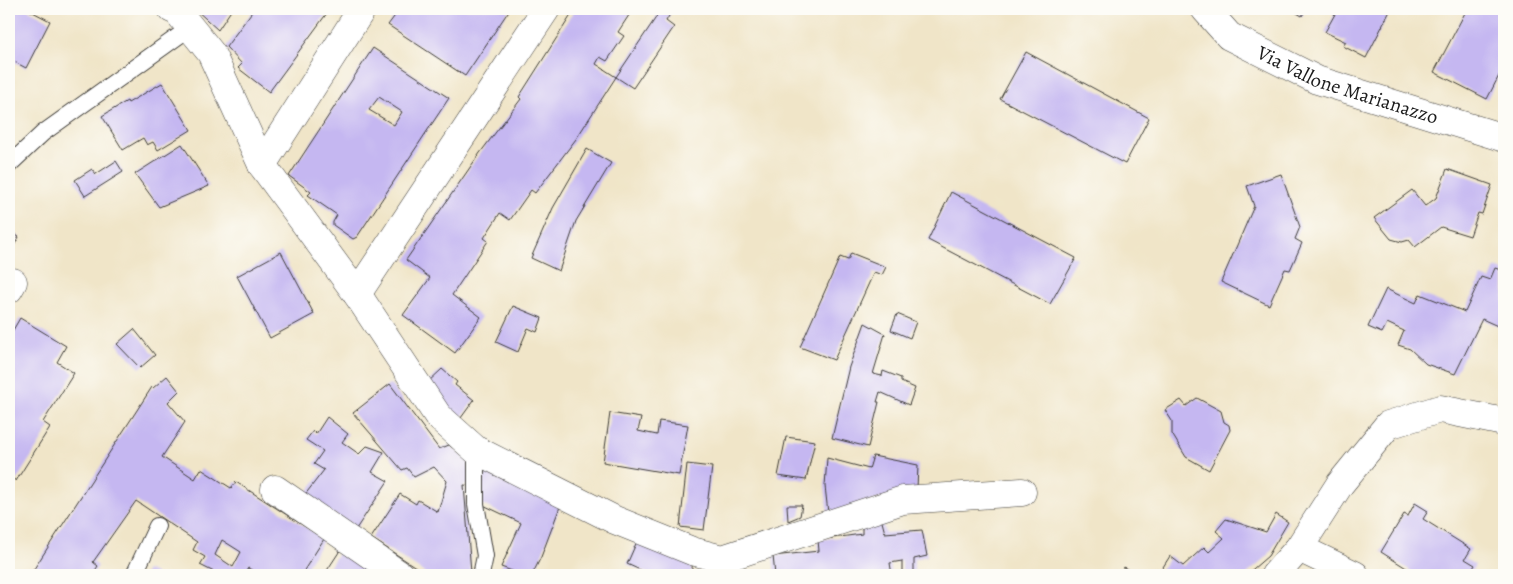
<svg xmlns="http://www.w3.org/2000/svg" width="1513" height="584" font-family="Alegreya,serif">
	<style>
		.building { fill: #c5b7f1; fill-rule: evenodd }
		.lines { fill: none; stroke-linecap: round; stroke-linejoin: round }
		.service-casing { stroke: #3c3a36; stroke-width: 18 }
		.minor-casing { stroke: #3c3a36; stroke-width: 29 }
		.service { stroke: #fff; stroke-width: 16 }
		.minor { stroke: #fff; stroke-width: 28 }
		.labels { text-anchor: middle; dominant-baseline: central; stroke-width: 5; stroke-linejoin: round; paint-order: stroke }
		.street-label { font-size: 20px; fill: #1c1c1c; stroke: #fdfcf7 }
	</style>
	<rect width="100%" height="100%" fill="#fdfcf7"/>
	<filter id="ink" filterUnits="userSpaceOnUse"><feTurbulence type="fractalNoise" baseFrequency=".02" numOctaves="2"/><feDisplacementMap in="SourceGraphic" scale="10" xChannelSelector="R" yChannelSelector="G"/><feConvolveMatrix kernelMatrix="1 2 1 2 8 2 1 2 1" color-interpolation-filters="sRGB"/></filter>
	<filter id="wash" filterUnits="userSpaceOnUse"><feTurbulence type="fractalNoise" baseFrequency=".0096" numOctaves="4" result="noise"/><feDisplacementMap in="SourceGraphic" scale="20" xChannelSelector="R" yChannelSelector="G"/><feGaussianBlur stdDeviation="1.12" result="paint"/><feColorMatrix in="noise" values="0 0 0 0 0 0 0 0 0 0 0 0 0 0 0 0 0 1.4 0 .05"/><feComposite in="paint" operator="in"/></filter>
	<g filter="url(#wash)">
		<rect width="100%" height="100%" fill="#f0e5c8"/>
		<g id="blocks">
			<path class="building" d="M9,9H27L50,21L26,68L9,59Z
				M195,9H232L218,30Z
				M254,9H330L269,92L238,68L242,64L226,47Z
				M400,9H510L465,76L388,25Z
				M575,9H633L618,32L624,36L607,61L600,57L596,64L616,77L576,139L535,193L531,190L510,220L500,213L484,238L488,241L452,295L481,317L455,353L403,315L430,278L406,260L480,153L521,99L519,97Z
				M647,9H673L666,21L674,27L633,88L616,77L657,16Z
				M1290,9H1306L1302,16Z
				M1334,9H1391L1366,58L1343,46L1346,42L1325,32L1335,14L1332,12Z
				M1467,9H1504V66L1487,99L1434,72Z
				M373,48L449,98L357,237L353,239L333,225V222L337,215L308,195L311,192L289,176ZM379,97L402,112L394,125L369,110Z
				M1026,52L1149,118L1125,164L1000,99Z
				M162,83L191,130L158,150L153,142L147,145L143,138L123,150L102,116L127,101L128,103Z
				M182,144L209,186L159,207L135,174Z
				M587,149L611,163L576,221L559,271L531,258L553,208Z
				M116,161L123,172L85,196L75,180L92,169L96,174Z
				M1447,169L1492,185L1482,214L1478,213L1470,236L1441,227L1415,247L1409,240L1402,242L1391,239L1374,218L1412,190L1425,206L1436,198Z
				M1281,174L1300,227L1295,239L1302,243L1290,270L1285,269L1269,305L1221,282L1254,206L1247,186Z
				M951,192L1076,258L1050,304L928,240Z
				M9,231L19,237L9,254Z
				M281,252L314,314L270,338L237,276Z
				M851,253L886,267L882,275L874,272L834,360L800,347L840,257L848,260Z
				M1495,268L1504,271V321L1502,328L1482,319L1455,374L1426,364L1410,349L1398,345L1404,331L1387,323L1382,333L1368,327L1386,289L1416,303L1420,294L1465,312L1481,277L1490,280Z
				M513,306L542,318L537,332L528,328L518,352L496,342Z
				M897,314L916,322L910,338L891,330Z
				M20,318L66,346L57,362L74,373L43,422L50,427L16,481L9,476V337Z
				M865,323L885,334L873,374L882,376L883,371L901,378V382L915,388L909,405L880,392L877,402H879L868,447L832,438L849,367Z
				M134,329L155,355L140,368L117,344Z
				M442,369L457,382L455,385L474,400L458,422L427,383Z
				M167,376L179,391L168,402L185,422L162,457L195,479L201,469L231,488L236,482L324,539L301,575H261L248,568L244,575H220L200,565L205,557L193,550L197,542L136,501L93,562L98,566L92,575H30L152,387L153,388ZM222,540L241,552L233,567L215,555Z
				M390,384L439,449L449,445L471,462L473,486L464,485L471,572L469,575H428L371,538L400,494L416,504L418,500L438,512L447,481L434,467L414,477L407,468L402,470L353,413Z
				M1197,398L1221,411L1224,422L1229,425L1230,430L1209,470L1186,457L1172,434V421L1165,410L1181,400L1186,406Z
				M610,413L641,418L638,431L657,435L659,421L688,425L679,475L603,462Z
				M327,417L348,434L342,442L359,454L367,446L384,452L372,472L388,481L356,529L304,496L324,470L314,464L323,451L306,440L313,431L316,434Z
				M786,437L815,441L806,480L778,476Z
				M873,456L918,465L917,489L828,513L825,486L827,458L869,469Z
				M687,464L712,467L704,530L680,527Z
				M480,466L561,504L541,557L532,575H523L501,567L521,523L479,503Z
				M1415,503L1428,511L1423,519L1471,549L1465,559L1475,565L1469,575H1408L1411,571L1381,552L1404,514L1408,516Z
				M787,505H802L800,516L788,521Z
				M1276,514L1288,522L1268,556L1246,575H1158L1170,556L1183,566L1204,547L1209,552L1224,538L1216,531L1226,519L1266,532Z
				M881,518L885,533L922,530L927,556L914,559V575H902V561L890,563L892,575H775L773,556L819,551L818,540L862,534V521Z
				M638,539L693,561L691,575H651L627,564Z
				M341,549L380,575H324Z
				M1124,567L1136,575H1119Z
				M147,570L158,575H144Z"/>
		</g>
	</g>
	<g filter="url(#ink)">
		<use href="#blocks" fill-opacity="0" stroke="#3c3a36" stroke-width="1"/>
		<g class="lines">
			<defs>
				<path id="service" d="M9,165L43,133L191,27
					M476,450V504L485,556L481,575
					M134,575L157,526"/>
				<g id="minor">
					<path d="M172,9L177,11L211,53L262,165L357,294L438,416L476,450L615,520L692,551L722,559L903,500L1022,492"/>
					<path id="s1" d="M1205,9L1229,36L1317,80L1504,138"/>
					<path d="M262,165L362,9"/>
					<path d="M9,289L13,282"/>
					<path d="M357,294L546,9"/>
					<path d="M275,489L400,575"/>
					<path d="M1299,548L1355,575"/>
					<path d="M1275,575L1299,548L1340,484L1388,425L1440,409L1504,422"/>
				</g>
			</defs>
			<use href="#service" class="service-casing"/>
			<use href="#minor" class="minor-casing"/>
			<use href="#service" class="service"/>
			<use href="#minor" class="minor"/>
		</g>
	</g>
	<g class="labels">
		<g class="street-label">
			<text stroke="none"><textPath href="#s1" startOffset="165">Via Vallone Marianazzo</textPath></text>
		</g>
	</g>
	<rect width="1513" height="584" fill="none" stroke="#fdfcf7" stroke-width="30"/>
</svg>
